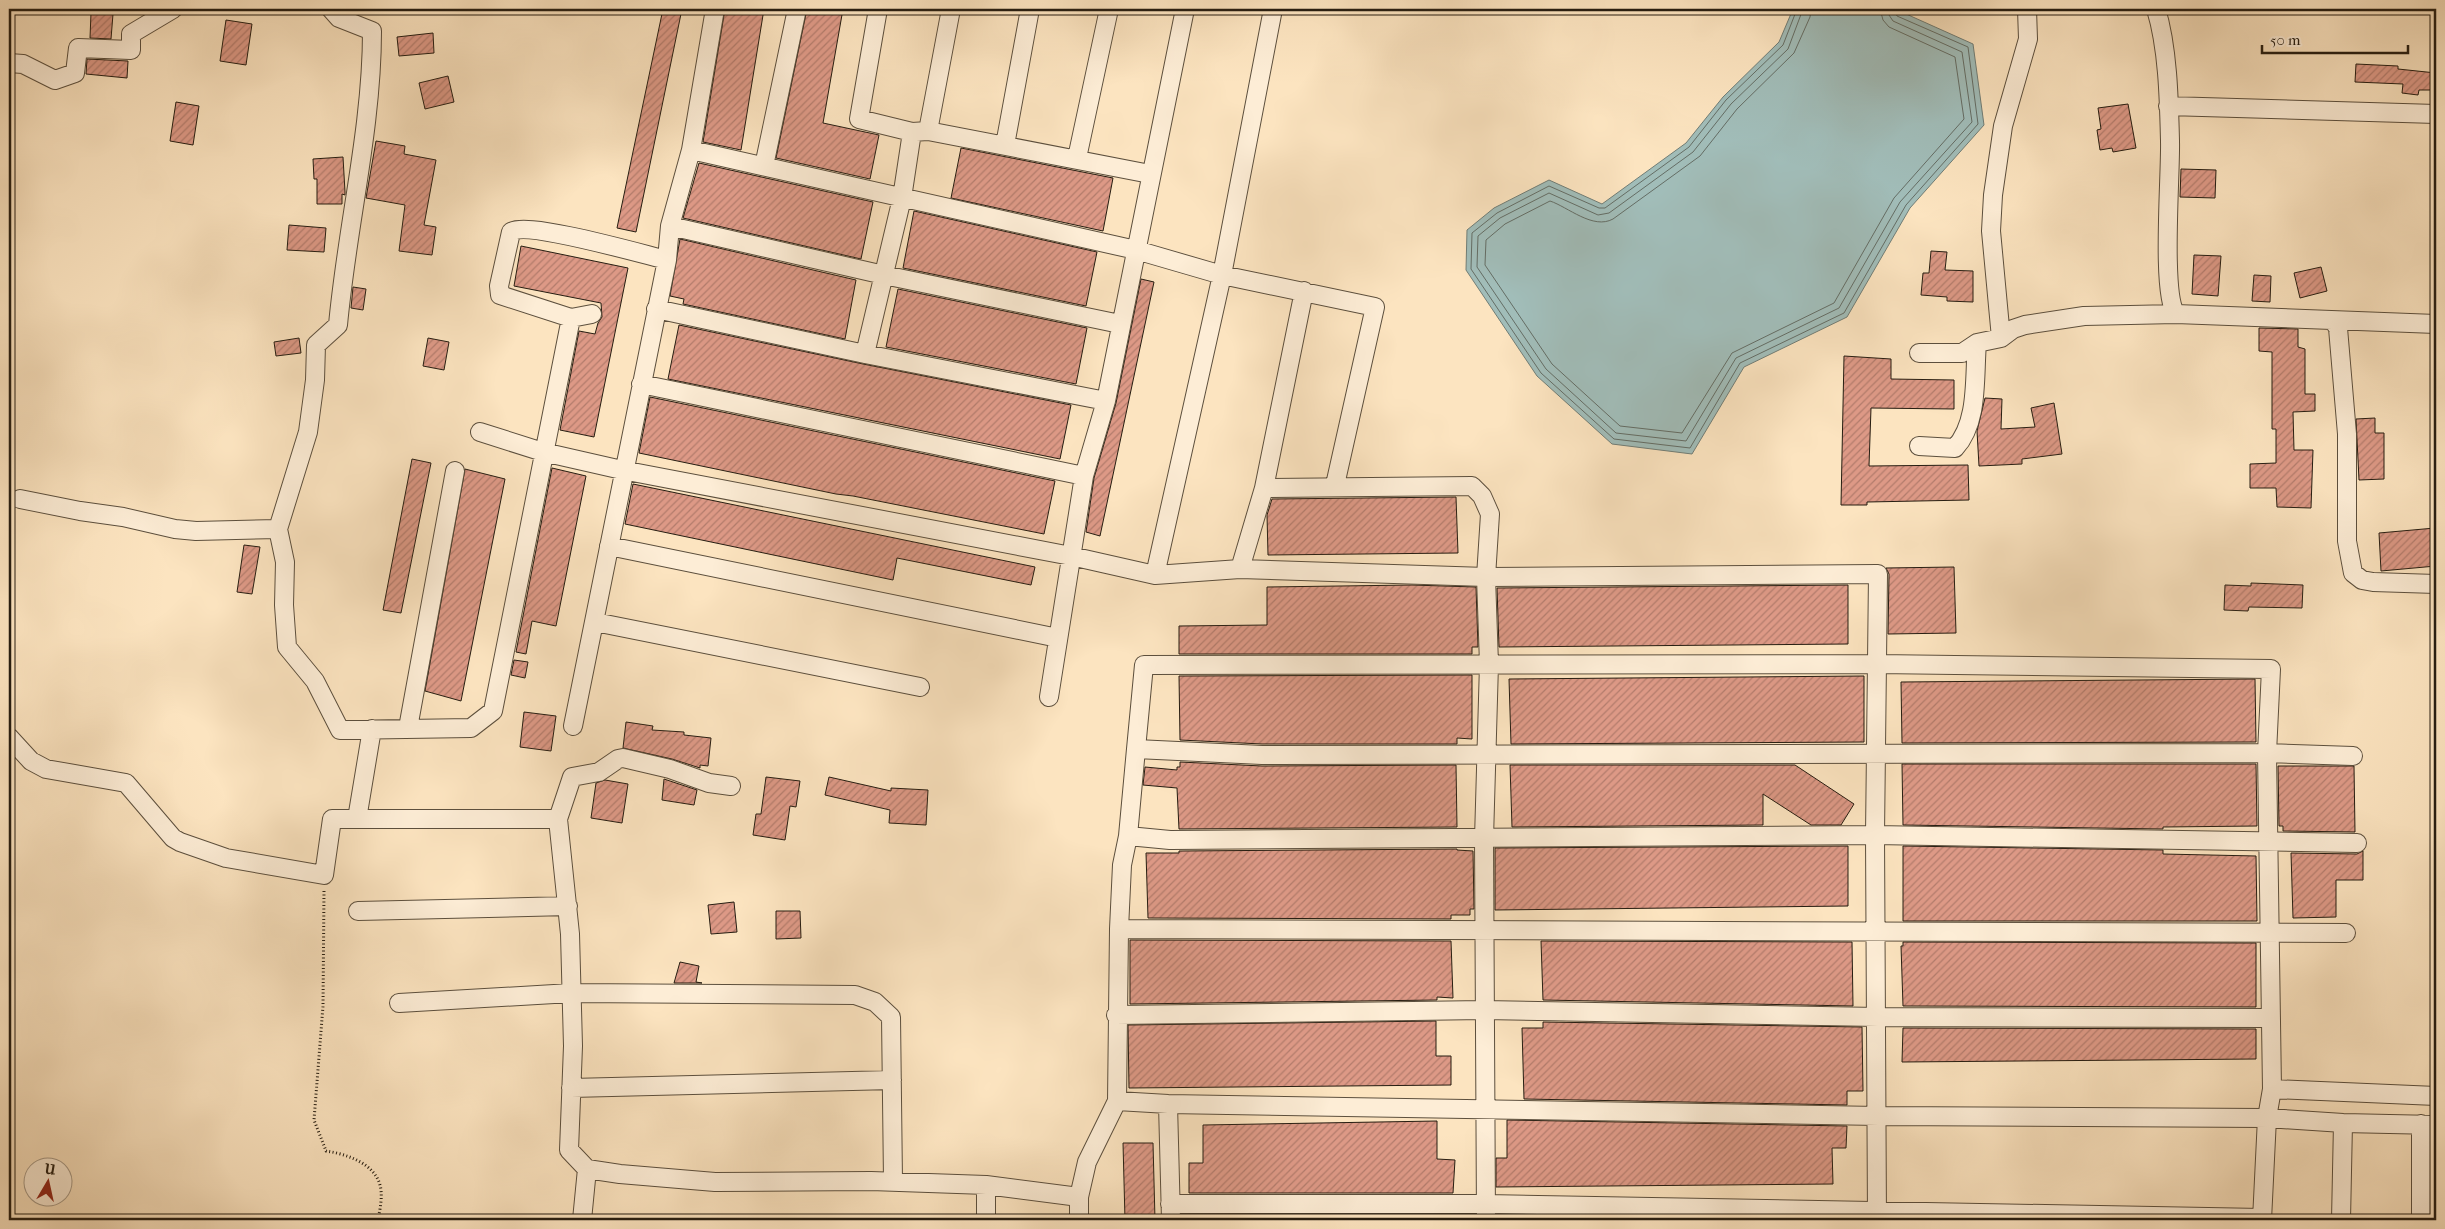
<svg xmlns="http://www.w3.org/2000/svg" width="2445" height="1229" font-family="'IM FELL French Canon',serif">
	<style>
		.water { fill: #a1bdb9; stroke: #707d76 }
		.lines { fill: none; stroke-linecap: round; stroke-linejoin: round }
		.shore { stroke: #646d65; stroke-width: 1 }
		.building { fill: url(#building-hatch); stroke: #261d11 }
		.minor-casing { stroke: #5c4f3d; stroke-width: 20 }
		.path { stroke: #261d11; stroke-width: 3; stroke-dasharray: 1 2.5; stroke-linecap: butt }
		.minor { stroke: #fdedd6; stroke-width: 18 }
	</style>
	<defs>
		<pattern id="building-hatch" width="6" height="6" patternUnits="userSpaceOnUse" patternTransform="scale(1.25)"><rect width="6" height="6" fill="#dd9986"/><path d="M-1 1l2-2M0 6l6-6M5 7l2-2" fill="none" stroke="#b37c6c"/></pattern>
	</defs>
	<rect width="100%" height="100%" fill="#fce4c0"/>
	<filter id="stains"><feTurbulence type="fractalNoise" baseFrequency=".004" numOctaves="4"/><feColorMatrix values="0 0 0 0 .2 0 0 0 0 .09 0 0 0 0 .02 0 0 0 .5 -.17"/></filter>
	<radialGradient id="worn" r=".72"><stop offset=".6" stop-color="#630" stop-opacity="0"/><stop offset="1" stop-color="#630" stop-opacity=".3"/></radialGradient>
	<path class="water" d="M1793,9H1895L1973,44L1984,125L1910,208L1847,317L1744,367L1692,454L1612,444L1537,376L1466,270L1467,230L1494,208L1549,180L1602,204L1686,143L1723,97L1779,42Z"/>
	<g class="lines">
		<path class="shore" d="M1797,9L1783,45L1726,100L1689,147L1605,208H1599L1549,186L1497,213L1472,233L1471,269L1541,373L1614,439L1690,448L1740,363L1844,313L1906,205L1978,124L1968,47L1897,16L1894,9
			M1803,9L1788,49L1731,104L1693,152L1609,213L1598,215L1549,193L1500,218L1478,236L1477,267L1546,369L1616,433L1686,441L1736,358L1839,308L1900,202L1972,122L1962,52L1893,21L1889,15L1888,9
			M1811,9L1810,17L1794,53L1737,109L1700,156L1613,219C1593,230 1568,207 1550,201L1505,224L1486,240L1485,265L1552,364L1620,426L1682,433L1732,353L1834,303L1894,198L1964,119L1955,57L1889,27L1883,20L1880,9"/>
	</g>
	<path class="building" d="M663,9H682L636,232L617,228Z
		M725,9H764L741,150L703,142Z
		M807,9H843L823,123L879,135L870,179L776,158Z
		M91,13L113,14L111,39L90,38Z
		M226,20L252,24L246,65L220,61Z
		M433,33L434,53L399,56L397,37Z
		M87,59L128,61L127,78L86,74Z
		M2356,64L2398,66V69L2436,73V90H2419L2418,95L2402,93L2403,84L2355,82Z
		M448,76L454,102L425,109L419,83Z
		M176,102L199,106L193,145L170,141Z
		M2128,104L2136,148L2113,152L2112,148L2100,150L2097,130L2101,129L2098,108Z
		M376,141L405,146L404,154L436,160L424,225L436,227L432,255L399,251L405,205L366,198Z
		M961,148L1113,178L1103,231L951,198Z
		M343,157L345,192V195L342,194V204H317V179H314L313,159Z
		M699,163L873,202L861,259L683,218Z
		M2181,169L2216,170L2215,198L2180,197Z
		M914,211L1097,252L1086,306L903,268Z
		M289,225L326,228L324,252L287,250Z
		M680,239L856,280L845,339L683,304L684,299L670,296Z
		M521,246L628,268L594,437L560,430L579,331L595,334L598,323L602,317L601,303L514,286Z
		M1931,251L1947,252L1945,270L1973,271V302L1947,301V297L1921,295L1923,273H1929Z
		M2194,255L2221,256L2218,296L2192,294Z
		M2321,267L2327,291L2300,298L2294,273Z
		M2254,275L2271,276L2270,302L2252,301Z
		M1141,279L1154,282L1100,536L1086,532L1094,478L1116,403Z
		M353,287L366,289L363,310L351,308Z
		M898,289L1087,328L1076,384L886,347Z
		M679,325L863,364L1071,405L1060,459L668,379Z
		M2259,328L2298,329V347L2305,349V394H2315V411L2293,412L2294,450H2313L2311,508L2277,507L2276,488H2250V464L2276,463V429H2272V352L2259,351Z
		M299,338L301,353L276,356L274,342Z
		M428,338L449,342L444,370L423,366Z
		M1844,356L1891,359V379L1954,380V409L1871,408L1869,466L1968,465L1969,500L1867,502V505H1841Z
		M650,397L1055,481L1044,534L853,496L836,494L639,453Z
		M1985,398L2002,399L2001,429L2035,427L2031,408L2054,403L2062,454L2022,459V464L1979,466L1977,431Z
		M2375,418V433H2384V479L2359,480L2356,419Z
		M412,459L431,463L401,613L383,610Z
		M552,468L586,476L556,626L532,621L526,654L516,652Z
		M465,469L505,479L461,701L425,691Z
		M633,484L1035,567L1031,585L897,558L893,580L625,524Z
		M1456,497L1458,553L1268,555L1267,515L1272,499Z
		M2435,528L2436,566L2381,571L2379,533Z
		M244,545L260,547L252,594L237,592Z
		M1954,567L1956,633L1888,634L1889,574L1886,568Z
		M2251,583L2303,585L2302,608L2249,607L2248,611L2224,610L2225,585L2251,586Z
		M1412,585L1476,587L1478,647H1472V654H1179V626L1267,625V587Z
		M1848,585V644L1499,647L1497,588Z
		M514,660L528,662L525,678L511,675Z
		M1472,675V739L1457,738V744H1262L1180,740L1179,676Z
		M1864,676V742L1511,744L1509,679Z
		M2255,679L2256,742L1902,743L1901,682Z
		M524,712L556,716L551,751L520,747Z
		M626,722L653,726L652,730L684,732V735L711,738L708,766L700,765V768L672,759L623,748Z
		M1180,762L1262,766L1456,765L1457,827L1179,829L1177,788L1143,785L1145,767L1177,770V767H1180Z
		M1902,764H2256L2257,826L2163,827V829L1903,825Z
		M1510,765H1795L1854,804L1841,825H1811L1763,794V825L1512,827Z
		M2278,766H2354L2355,832L2283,831V826H2279Z
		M766,777L800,781L796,807L790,806L785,840L753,835L756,814H761Z
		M829,777L891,791V788L928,790L926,825L889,823L890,810L825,795Z
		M664,779L697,790L694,805L662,800Z
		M605,780L628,784L622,823L591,818L596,783Z
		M1848,846V906L1495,910V848Z
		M1903,846L2163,850V854L2256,856L2257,921H1903Z
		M1457,849V850L1473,851L1474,909H1470V915H1451V919L1148,918L1146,853H1179V851Z
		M2363,851V880H2336V917L2293,918L2291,853L2357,854Z
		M734,902L737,932L711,934L708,905Z
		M776,911H800L801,938L776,939Z
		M1130,940L1451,941L1453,998L1437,997V1000L1130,1004Z
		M1541,941L1852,942L1853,1006L1543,1000Z
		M1903,942L2256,943V1007L1903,1006L1901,946H1903Z
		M680,962L699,966L696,982L702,983H674Z
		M1436,1021V1056H1451V1085L1129,1088L1128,1025Z
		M1543,1022L1862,1027L1863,1091H1847V1105L1524,1099L1522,1028H1543Z
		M1903,1028L2256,1029V1059L1902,1062Z
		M1507,1120L1847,1126L1846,1148H1832L1833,1184L1496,1187V1158H1507Z
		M1437,1121V1159L1455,1160L1453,1193H1189V1163H1203V1125Z
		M1123,1143H1153L1155,1220H1125Z
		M1190,1215H1453V1220H1190Z"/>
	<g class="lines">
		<defs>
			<path id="minor" d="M331,9L339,18L372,31C372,129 347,226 338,325L316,345L315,380L308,432L278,529L285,562L284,605L287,647L315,681L340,730L471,728L493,711L571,318
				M878,9L859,119L912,132L928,131L1150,174
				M2156,9C2168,48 2169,100 2170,141C2171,172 2161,294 2176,314
				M9,63L23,64L55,80L75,73L78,48L131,50V34L173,9
				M2168,106L2436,114
				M928,131L951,9
				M1005,145L1030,9
				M691,150L1136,250L1222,275L1375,307L1335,485
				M1077,158L1109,9
				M764,166L797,9
				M670,226L884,275L1120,324
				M656,309L865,354L1106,401
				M592,314L571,318L500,295L499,286L511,232C527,221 642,254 667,260
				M2334,322L2338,328L2347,434V541L2353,573L2362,580L2373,582L2436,584
				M2001,338L1991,231L1993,195L2003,126L2028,39L2027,9
				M1919,353H1962L1977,343L2001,338L2013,329L2025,325L2084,316L2176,314L2436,324
				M865,354L902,198L912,132
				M641,384L1084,476
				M480,432L543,452L622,470L1071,556L1155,575L1240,569L1486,577L1878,574L1875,835L1877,1220
				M1919,446L1955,448C1979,422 1974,377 1977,343
				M1264,488L1304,291
				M20,499L80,511L123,517L175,529L196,531L278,529
				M609,546L1058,638
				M1240,569L1264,488L1472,486L1482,496L1490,514L1486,577L1489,664L1484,839L1486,1220
				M1155,575L1222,275L1273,9
				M595,622L920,687
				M1049,697L1084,476L1106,401L1185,9
				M573,726L667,260L670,226L691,150L715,9
				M408,728L455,471
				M9,737L31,761L46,769L126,783L173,838L180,842L226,858L324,875L332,819H558
				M1136,749L1144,665L1877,664L2271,669L2267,753L2272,1089L2267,1118L2262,1220
				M2353,756L2267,753L1262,755L1136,749L1128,836L1170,840L1875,835L2357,843
				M731,786L709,783L670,769L623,758L618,759L599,772L572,777L558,819L570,934L573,1046L569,1150L587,1169L620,1174L715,1182L871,1181L986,1185L1079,1197
				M357,819L372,729
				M358,911L568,906
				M1119,929L2346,933
				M399,1003L571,993L855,995L875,1002L891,1017L893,1181
				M1116,1015L1484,1010L1878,1017L2270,1018
				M571,1088L892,1080
				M2272,1089L2436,1096
				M1117,1101L1168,1104L1878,1116L2267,1118L2343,1123L2436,1125
				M1168,1104L1171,1220
				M2421,1144H2436
				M1170,1204H1486L2262,1218
				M582,1220L587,1169
				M986,1220V1185
				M1079,1220V1197L1087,1162L1117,1101L1119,929L1122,865L1128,836
				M2341,1220L2343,1123
				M2421,1220V1124"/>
		</defs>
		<use href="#minor" class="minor-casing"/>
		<path class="path" d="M324,891L323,1006L314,1120L326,1151C346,1154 374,1163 380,1185C383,1196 380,1209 378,1220"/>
		<use href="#minor" class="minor"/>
	</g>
	<rect width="2445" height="1229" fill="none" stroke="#fce4c0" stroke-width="30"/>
	<rect x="10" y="10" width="2425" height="1209" fill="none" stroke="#261d11" stroke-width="2.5"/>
	<rect x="15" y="15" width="2415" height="1199" fill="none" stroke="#261d11"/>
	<g transform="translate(48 1182) rotate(9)"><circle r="24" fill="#fdedd6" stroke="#a79a87"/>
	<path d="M0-4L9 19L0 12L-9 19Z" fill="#8f2418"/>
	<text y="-8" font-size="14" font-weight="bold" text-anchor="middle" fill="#261d11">U</text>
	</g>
	<path d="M2262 45v8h146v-8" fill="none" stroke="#261d11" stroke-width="2.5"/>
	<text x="2270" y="45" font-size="15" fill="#261d11" stroke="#fdedd6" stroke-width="4" paint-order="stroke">50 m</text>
	<rect width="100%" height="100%" filter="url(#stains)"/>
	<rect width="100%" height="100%" fill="url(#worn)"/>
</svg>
